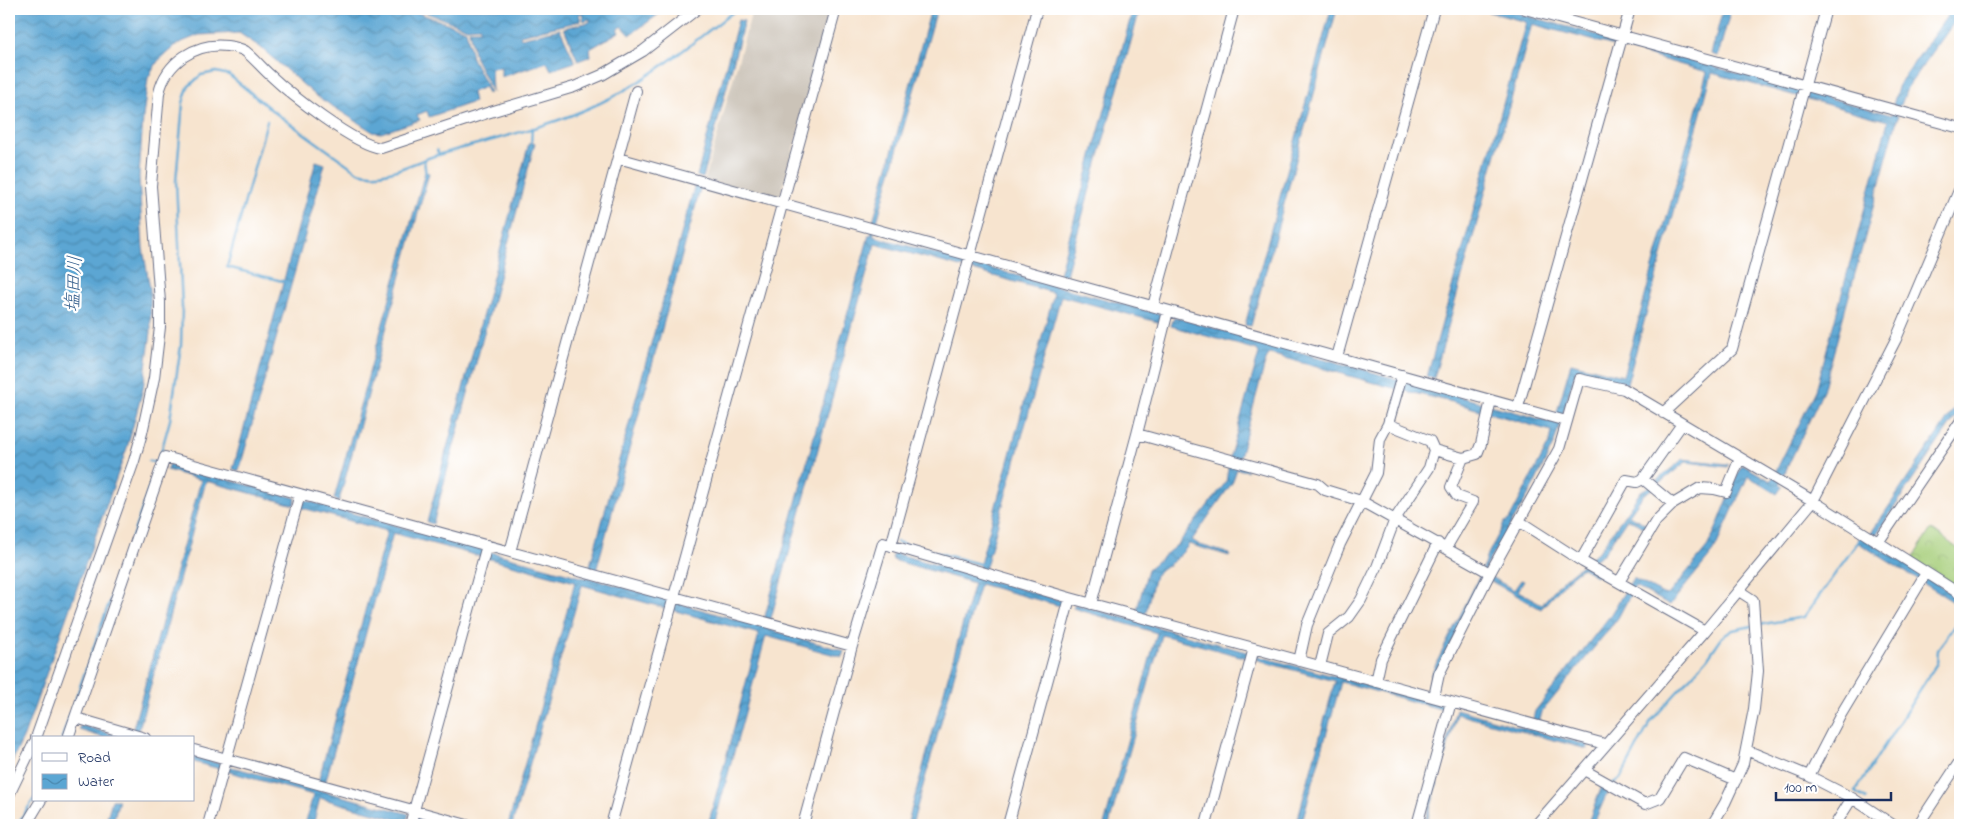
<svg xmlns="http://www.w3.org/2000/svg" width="1969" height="834" font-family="'Indie Flower','Klee One',sans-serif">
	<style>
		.industrial { fill: #cbc3b8 }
		.park { fill: url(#park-crowns); stroke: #607e6c }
		.water { fill: url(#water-waves); stroke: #3b6a98 }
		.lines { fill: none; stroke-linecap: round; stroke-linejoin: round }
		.stream { stroke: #5ba6d3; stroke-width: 2.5 }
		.minor-casing { stroke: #686e86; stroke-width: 12 }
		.minor { stroke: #fff; stroke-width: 10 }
		.labels { text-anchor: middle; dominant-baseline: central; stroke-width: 4.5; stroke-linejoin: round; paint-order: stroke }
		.water-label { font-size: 19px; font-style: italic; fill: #355f8d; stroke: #fff }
	</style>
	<defs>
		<pattern id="park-crowns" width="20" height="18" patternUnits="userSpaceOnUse" patternTransform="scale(1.25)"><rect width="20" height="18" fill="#a6ce79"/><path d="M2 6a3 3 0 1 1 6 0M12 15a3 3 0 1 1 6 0" fill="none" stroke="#8eb16b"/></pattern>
		<pattern id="water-waves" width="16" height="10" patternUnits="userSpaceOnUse" patternTransform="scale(1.25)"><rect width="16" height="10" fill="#5ba6d3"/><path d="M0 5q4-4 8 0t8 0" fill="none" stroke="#4a88ae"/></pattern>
	</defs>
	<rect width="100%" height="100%" fill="#fff"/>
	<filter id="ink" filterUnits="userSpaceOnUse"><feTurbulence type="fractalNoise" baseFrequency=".02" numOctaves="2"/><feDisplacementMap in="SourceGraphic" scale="10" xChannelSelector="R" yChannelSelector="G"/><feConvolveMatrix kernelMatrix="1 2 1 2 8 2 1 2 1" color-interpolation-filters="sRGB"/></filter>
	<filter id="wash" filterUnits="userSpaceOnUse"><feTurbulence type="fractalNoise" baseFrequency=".0096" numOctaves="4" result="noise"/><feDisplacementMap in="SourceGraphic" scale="20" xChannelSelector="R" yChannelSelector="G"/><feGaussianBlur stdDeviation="1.12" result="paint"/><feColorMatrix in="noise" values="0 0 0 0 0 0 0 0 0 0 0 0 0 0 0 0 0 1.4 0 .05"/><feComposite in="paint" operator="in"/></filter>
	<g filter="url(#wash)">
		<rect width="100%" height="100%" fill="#f7e4cf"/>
		<path class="industrial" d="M755,9H832L779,200L705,180L752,11Z"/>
		<path class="park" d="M1931,529L1960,550V576L1954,586L1912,559Z"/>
		<path class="water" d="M9,9H407L466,30L472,58L490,93L488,94L485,87L472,92L474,102L429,117L427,111L417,115L420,120L381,133L373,132L315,95L260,47L239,33L199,35L177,44L158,61L148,78L143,117L139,177L143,248L150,289L151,332L143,389L127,448L24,736L9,768V355C16,324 14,298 9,267Z
			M416,9H666L630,35L622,26L617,29L619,32L590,49L591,56L578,61L564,28L590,22V19L584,21L582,13L579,14L581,21L520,35L521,38L560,29L575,62L551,70L547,62L501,77V67L491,68L492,92L475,58L469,30H480V27L467,28Z
			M931,9H937L873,236L965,262L964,268L875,244L768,629L844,651L842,657L766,636L714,825H708L759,634L582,585L512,825H508L575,582L393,533L325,784L318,782L387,531L299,507L301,499L584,578L587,577L762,627L869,235H871L874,226L872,225Z
			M1133,9H1140L1066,275L1059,274Z
			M1331,9H1337L1251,326L1245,325Z
			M1478,9H1502L1616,40L1614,46L1532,24L1434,378L1427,377L1526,22Z
			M1723,9H1731L1718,56L1711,54Z
			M1952,9H1960V14L1907,88L1901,105H1899L1896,115L1898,116L1823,391L1779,485L1782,487L1777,494L1748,476L1714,551L1670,605L1635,586L1618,618L1542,712L1537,731L1588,745L1587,749L1457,714L1426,825H1424L1456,709L1530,730L1535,711L1609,617L1633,578L1663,594L1668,595L1706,549L1716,529L1740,468L1743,465L1771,481L1816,390L1888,121L1712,73L1627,384L1576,370L1554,443L1533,487L1486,566L1485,575L1436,673L1431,691L1427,693L1431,674L1480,575L1479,574L1438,549L1482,571L1486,558L1505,522L1509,520L1549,443L1551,431L1452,402L1393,388L1270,354L1268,356L1265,363L1239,460L1247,469V471L1237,469L1232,483L1192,540L1200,545L1230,554L1229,556L1189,544C1180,558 1167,566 1155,575L1145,616L1136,613L1148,569L1178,544L1226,482L1230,456L1259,353L1257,350L1171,326L1174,317L1551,422L1555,419L1571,363L1623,376L1707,72L1625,49L1627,43L1707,65L1708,63L1714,65V67L1892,115L1895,106L1893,105L1899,84Z
			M738,20L744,21L703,178L697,176Z
			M529,143H535L433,524L427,522Z
			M316,161L325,164L239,471L233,469Z
			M425,172L429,173L339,501L334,499Z
			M695,184L701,186L596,571L589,569Z
			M971,263L1163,315L1161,323L1061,296L985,570L979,568L1054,293L969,269Z
			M1960,400V410L1871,542L1952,593L1960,581V606L1857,542L1860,536L1867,539Z
			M1683,459L1728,464V467L1686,462L1652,489L1644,494L1629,515L1649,526L1647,529L1628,519L1626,520L1604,553L1585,566L1598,574L1596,576L1582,568L1567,580L1541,609L1489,580L1491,577L1514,590L1521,580L1524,581L1518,591L1542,604L1561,582L1600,550L1641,491L1650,486Z
			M169,464L296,498L294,505L206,481L138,733L132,732L201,480L167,470Z
			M894,553L1066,602L1064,607L980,584L912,825H907L974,583L893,560L892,556Z
			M1075,604L1250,653L1247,658L1162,635L1109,825H1104L1157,633L1073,608Z
			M1257,656L1445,705L1444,710L1341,682L1301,825H1296L1335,681L1267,663L1256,659Z
			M81,725L125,738H105L79,730Z
			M194,757L221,764L220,769L194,762Z
			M228,766L409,814L406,822L320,798L313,825H305L313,795L226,771Z
			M1602,786L1609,789L1593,825H1587Z
			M112,800H119L112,825H105Z
			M416,816L449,825L414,824Z"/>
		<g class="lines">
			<path class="stream" d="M267,121L227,267L286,282
				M531,145L532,128
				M437,150L439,155
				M424,159L426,176
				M149,461L158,463
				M897,542L983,565
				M1758,625L1804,617L1860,539
				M62,738L158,463L170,420L181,345L182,307L176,181L183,103L188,87L201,75L216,72L229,75L274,112L358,172C385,180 409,164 434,156C489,140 548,128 600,103C650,80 693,42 737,9
				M1613,783L1620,779L1651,721L1707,659L1722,637L1733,630L1752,626
				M1866,799L1855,792L1937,663L1938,650L1960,617
				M17,825L34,799"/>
		</g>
	</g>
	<g filter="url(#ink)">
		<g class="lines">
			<defs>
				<path id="minor" d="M1525,9L1960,128
					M618,158L1566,421
					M1153,306L1234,9
					M1337,357L1434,9
					M1518,407L1630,9
					M1663,413L1732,349L1826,9
					M1388,424L1430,441L1434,450L1463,458
					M1137,434L1318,484L1325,490L1361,501L1490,573
					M1643,479L1673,504
					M1519,521L1583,562L1705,631
					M1879,541L1960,422
					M891,546L1037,9
					M1446,548L1473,502L1457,496L1451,487L1463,458L1477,454L1481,444L1491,400
					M510,552L636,91
					M1581,560L1626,480L1637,482L1643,479L1682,424
					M1619,582L1656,521L1673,504L1700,488L1714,489L1726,492L1740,458
					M1091,604L1137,434L1168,311
					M1299,661L1307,625L1340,544L1376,473L1380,439L1388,424L1402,375
					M1320,666L1328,634L1349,617L1361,600L1377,567L1395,519L1429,468L1434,450
					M1376,682L1381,659L1438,543
					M1434,697L1439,674L1490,573L1559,449L1579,379L1624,389L1813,501L1960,594
					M76,718L145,738
					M36,738L134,461L142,433L154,378L160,327V302L151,186L159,93C166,62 196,42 227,46C234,47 240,48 245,51C254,58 262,68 270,75C291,95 355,145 381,148L487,113L574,87L602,75L643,51L697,9
					M68,738L165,457L852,646
					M194,750L467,825
					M1746,750L1809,776L1852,798L1893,825
					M1584,770L1645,804L1660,798L1684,758L1736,780
					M1809,776L1840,716L1926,573
					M9,795L34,743
					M26,825L41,800
					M208,825L300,494
					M410,825L487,545
					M611,825L836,9
					M803,825L852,646L883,543L1070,598L1601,743L1605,746
					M1008,825L1070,598
					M1206,825L1254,648
					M1417,825L1451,702
					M1536,825L1705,631L1813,501L1896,339L1960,188
					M1712,825L1725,803L1743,764L1754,709L1758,671L1753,600L1739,591
					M1835,825L1852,798
					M1918,825L1960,761"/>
			</defs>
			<use href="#minor" class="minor-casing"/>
			<use href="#minor" class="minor"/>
		</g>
	</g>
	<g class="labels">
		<g class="water-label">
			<text transform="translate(75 284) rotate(-87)">塩田川</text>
		</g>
	</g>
	<rect width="1969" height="834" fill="none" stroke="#fff" stroke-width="30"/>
	<rect x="32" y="736" width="162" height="65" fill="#ffffff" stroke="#a4acbf"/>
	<rect x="42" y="753" width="25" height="8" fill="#ffffff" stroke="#a4acbf"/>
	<text x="78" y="762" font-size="15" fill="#1b2f5e">Road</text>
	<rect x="42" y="774" width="25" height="15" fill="url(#water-waves)" stroke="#a4acbf"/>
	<text x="78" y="786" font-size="15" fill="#1b2f5e">Water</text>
	<path d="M1776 792v8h115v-8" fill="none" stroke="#1b2f5e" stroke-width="2.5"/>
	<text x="1784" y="792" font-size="15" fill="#1b2f5e" stroke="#ffffff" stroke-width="4" paint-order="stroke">100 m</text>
</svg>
